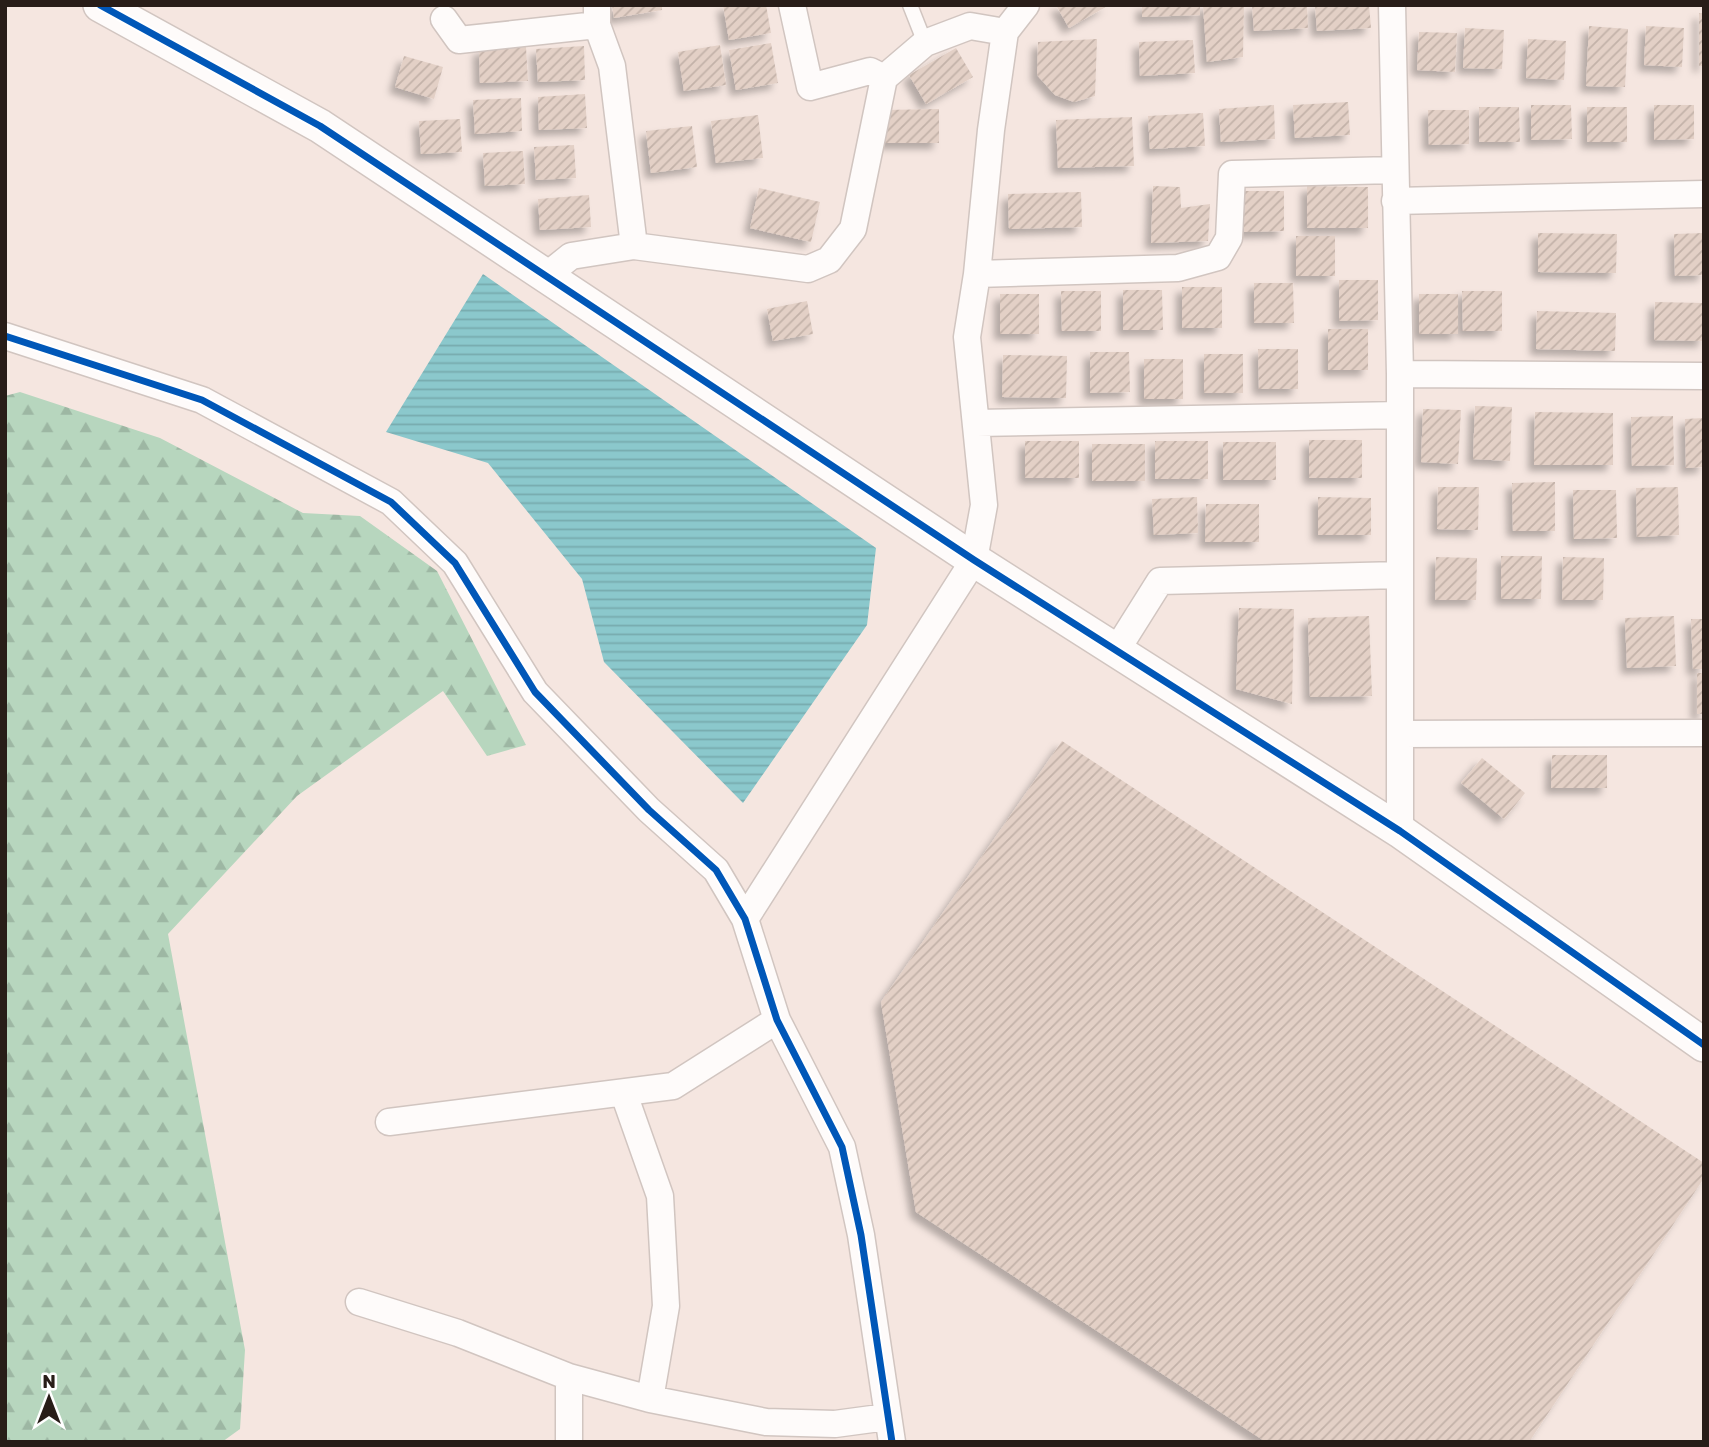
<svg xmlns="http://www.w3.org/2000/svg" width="1709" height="1447" font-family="Rubik,sans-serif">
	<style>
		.forest { fill: url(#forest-firs) }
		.water { fill: url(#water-rules) }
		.building { fill: url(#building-hatch); filter: url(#shadow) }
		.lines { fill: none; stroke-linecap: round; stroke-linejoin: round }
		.service-casing { stroke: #d1c5c0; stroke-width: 17 }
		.minor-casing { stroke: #d1c5c0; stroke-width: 29 }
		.tertiary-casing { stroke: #d1c5c0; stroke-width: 36 }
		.service { stroke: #fefbfa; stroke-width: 14 }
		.minor { stroke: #fefbfa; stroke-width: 26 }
		.tertiary { stroke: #fefbfa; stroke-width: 33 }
		.cycleway-casing { stroke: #fff; stroke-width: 11 }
		.cycleway { stroke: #0057b8; stroke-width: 7 }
	</style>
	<defs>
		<pattern id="forest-firs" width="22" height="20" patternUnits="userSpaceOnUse" patternTransform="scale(1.75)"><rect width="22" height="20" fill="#b7d6be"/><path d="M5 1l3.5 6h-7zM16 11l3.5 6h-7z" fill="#9db7a3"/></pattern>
		<pattern id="water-rules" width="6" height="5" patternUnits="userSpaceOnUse" patternTransform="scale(1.75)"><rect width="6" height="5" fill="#8bc8cc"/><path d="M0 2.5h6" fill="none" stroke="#78abae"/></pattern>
		<pattern id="building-hatch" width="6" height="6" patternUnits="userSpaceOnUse" patternTransform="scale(1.75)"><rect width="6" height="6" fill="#e3d0c6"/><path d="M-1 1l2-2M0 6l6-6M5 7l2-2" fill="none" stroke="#c3b2a9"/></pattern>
		<filter id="shadow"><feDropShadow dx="-6" dy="6" stdDeviation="3.5" flood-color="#0004"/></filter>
	</defs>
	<rect width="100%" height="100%" fill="#f5e6e0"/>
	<path class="forest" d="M20,392L160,438L303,513L360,516L437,571L526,745L487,756L443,691L297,796L168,934L245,1350L240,1429L222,1442H5V396Z"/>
	<path class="water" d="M483,274L876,548L867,625L743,803L604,662L582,579L488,463L386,432Z"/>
	<path class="building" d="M612,5H662V10L614,18Z
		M723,5H766L771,33L729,40Z
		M1056,5H1109L1069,28Z
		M1142,5H1200V15L1142,17Z
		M1203,5H1244L1243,57L1207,62Z
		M1252,5H1307L1308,28L1254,31Z
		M1315,5H1369L1371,28L1317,31Z
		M1699,13H1704V66H1699Z
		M1589,26L1628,29L1625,87L1586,86Z
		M1646,26L1684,28L1682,67L1644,65Z
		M1465,28L1504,30L1502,69L1463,68Z
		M1419,32L1457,33L1455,72L1417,70Z
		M1097,39L1095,96L1074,102L1055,95L1037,75L1038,42Z
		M1528,39L1566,41L1564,80L1526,78Z
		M1193,40L1195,73L1140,76L1139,42Z
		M771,43L778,83L736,90L729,50Z
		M720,45L726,85L684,91L678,52Z
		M584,46L585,80L538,82L536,49Z
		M526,47L528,81L480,83L479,49Z
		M956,48L973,77L926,104L909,75Z
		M404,56L443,67L434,99L395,87Z
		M585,94L587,128L539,130L538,97Z
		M521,98L522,131L475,134L473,100Z
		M1348,102L1350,135L1295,138L1293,105Z
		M1274,105L1275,139L1221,142L1219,109Z
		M1531,105H1571L1572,139L1531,140Z
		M1654,105H1694V139L1654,140Z
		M1479,107H1519L1520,142H1479Z
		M1587,107H1627V142H1587Z
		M939,109V143H885L884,110Z
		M1428,110H1469V144L1429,145Z
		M1203,113L1205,146L1150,149L1148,116Z
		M758,115L763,158L716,163L711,121Z
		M1132,117L1134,166L1058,168L1056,120Z
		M460,119L462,152L421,154L419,121Z
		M692,126L697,167L651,173L646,131Z
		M574,145L576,178L536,180L534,147Z
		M523,151L525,184L485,186L483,153Z
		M1153,186L1180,187L1181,208L1210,204L1208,241L1151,243Z
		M1307,186L1368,187V228H1307Z
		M759,188L820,202L811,242L750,228Z
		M1244,191H1284V231L1244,232Z
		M1081,192L1082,227L1009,229L1008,194Z
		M589,195L591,227L540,230L538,199Z
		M1538,233L1617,234L1616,273L1538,272Z
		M1704,233V275L1675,276L1674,234Z
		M1296,236H1335V276H1296Z
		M1339,280H1378V320L1339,321Z
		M1254,283H1293L1294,323H1254Z
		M1182,287H1222V328H1182Z
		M1123,290H1162L1163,330H1123Z
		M1061,291H1101V331H1062Z
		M1462,291H1502V331H1463Z
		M1000,294H1039V334H1000Z
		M1419,294H1458V334H1419Z
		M807,301L813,334L773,341L767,309Z
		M1655,302L1704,303V341L1654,340Z
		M1537,311L1616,313L1615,351L1536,349Z
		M1328,329H1368V370H1328Z
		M1258,349H1298V389H1259Z
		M1090,352H1129L1130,392L1090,393Z
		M1204,354H1243V393H1204Z
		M1003,355L1067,356L1066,398L1002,397Z
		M1144,359H1183V399H1144Z
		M1475,406L1512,407L1510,461L1473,459Z
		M1423,409L1461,410L1458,464L1421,462Z
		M1535,412L1613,413V465H1534Z
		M1673,416L1674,465L1632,466L1631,417Z
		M1704,418V467L1686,468L1685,419Z
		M1309,440H1362V478H1309Z
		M1025,441H1079V478H1025Z
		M1155,441H1208V479H1155Z
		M1223,442H1276V480H1223Z
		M1092,444H1145V481H1092Z
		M1555,482V531H1513L1512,483Z
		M1438,487H1479L1478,530L1437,529Z
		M1678,487L1679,535L1637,537L1636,488Z
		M1573,490H1616L1617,538L1574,539Z
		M1197,497L1198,533L1154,535L1152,499Z
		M1318,497L1371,498V535H1318Z
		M1206,504H1259V542H1205Z
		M1501,556H1542L1541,599H1501Z
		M1436,557L1477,558L1476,600H1435Z
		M1563,557L1604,558L1603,600H1562Z
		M1239,608L1294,609L1292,704L1236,689Z
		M1369,616L1372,696L1310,697L1308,618Z
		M1674,616L1676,666L1627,668L1625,618Z
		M1691,619H1704V669H1693Z
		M1697,673H1704V714H1697Z
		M1062,741L1704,1163V1178L1529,1442H1266L916,1212L881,1002Z
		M1552,755H1607V788H1551Z
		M1482,758L1525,793L1504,819L1461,783Z"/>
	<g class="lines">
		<defs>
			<path id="service" d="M910,5L925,43"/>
			<path id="minor" d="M597,5V25L612,66L634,246
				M792,5L810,87L870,71L884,78
				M1392,5L1400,374V831
				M444,19L459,40L597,25
				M1395,201L1704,194
				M977,274L1178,268L1218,257L1229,238L1232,174L1395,170
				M546,276L571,256L634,246L808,269L829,260L853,229L884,78L925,43L970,26L1005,32
				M5,336L202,400L391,502L455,563L535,692L649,810L716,870L745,919L777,1020L842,1147L861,1235L892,1442
				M1400,374L1704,376
				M977,423L1400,415
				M1116,651L1160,581L1400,575
				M1400,734L1704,733
				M745,919L974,560L984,505L967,337L977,274L991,130L1005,32L1026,5
				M624,1094L660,1196L666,1306L650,1399
				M389,1122L673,1086L777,1020
				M359,1302L458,1333L569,1377L650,1399L766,1422L835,1424L887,1417
				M569,1442V1377"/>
			<path id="tertiary" d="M100,5L320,126L974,560L1400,831L1704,1045"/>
		</defs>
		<use href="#service" class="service-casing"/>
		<use href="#minor" class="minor-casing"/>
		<use href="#tertiary" class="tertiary-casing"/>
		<use href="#service" class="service"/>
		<use href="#minor" class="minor"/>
		<use href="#tertiary" class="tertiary"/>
		<defs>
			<path id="cycleway" d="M100,5L320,126L974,560L1400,831L1704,1045
				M5,336L202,400L391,502L455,563L535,692L649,810L716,870L745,919L777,1020L842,1147L861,1235L892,1442"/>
		</defs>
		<use href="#cycleway" class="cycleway-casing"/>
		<use href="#cycleway" class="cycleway"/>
	</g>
	<rect width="1709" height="1447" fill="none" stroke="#281d18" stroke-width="14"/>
	<g transform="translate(49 1398)" stroke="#ffffff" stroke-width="5" paint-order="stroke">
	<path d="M0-5L12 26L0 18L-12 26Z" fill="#281d18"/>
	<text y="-10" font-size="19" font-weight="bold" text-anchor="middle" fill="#281d18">N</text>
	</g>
</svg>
